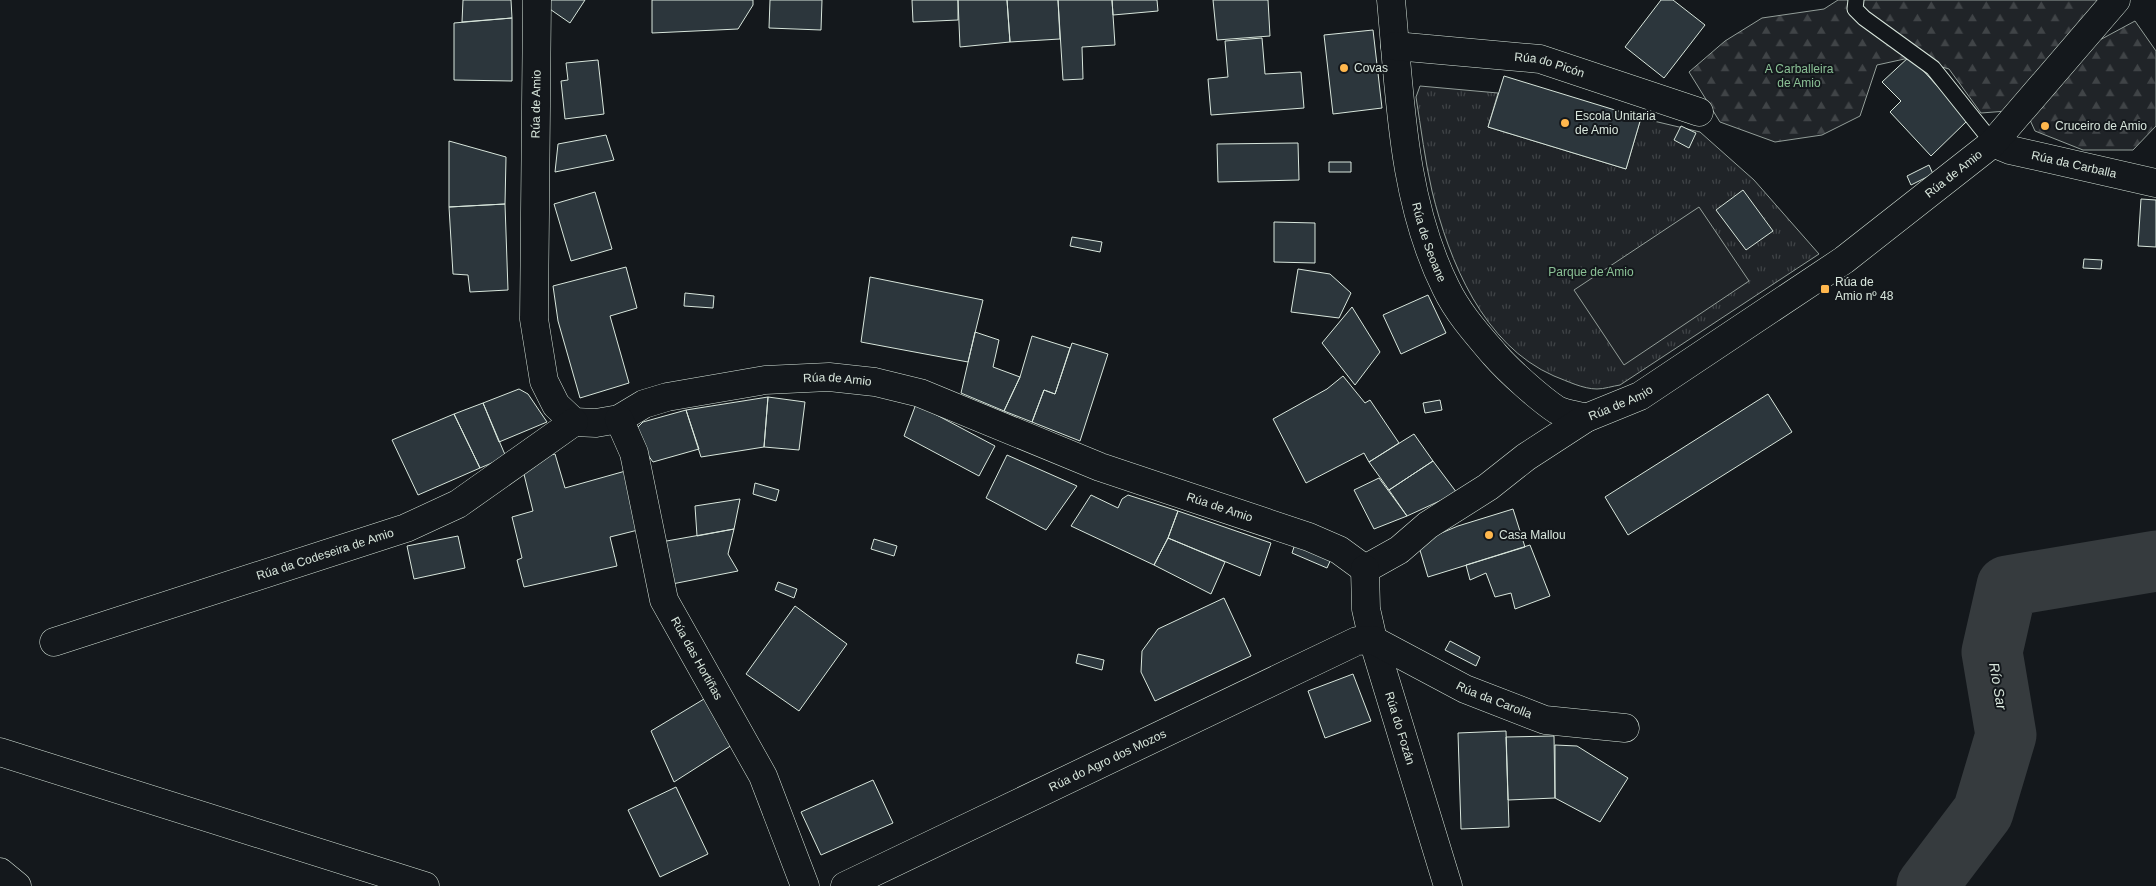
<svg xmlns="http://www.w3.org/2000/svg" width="2156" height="886" font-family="Helvetica,sans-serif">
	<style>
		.forest { fill: url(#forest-firs); stroke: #939e99 }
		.park { fill: url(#park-tufts); stroke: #939e99 }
		.garden { fill: #202428; stroke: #939e99 }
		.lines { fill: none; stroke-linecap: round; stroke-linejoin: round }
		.river { stroke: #363b3e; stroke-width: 61 }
		.building { fill: #2c363c; stroke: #d8e6dc }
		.service-casing { stroke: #d8e6dc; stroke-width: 17 }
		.minor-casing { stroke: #d8e6dc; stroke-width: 29 }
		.trunk-casing { stroke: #d8e6dc; stroke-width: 29 }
		.service { stroke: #14181c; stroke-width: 15 }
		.minor { stroke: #14181c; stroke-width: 28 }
		.trunk { stroke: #14181c; stroke-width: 28 }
		.poi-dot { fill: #ffb74d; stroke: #14181c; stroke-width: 2 }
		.labels { text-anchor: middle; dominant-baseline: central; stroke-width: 4; stroke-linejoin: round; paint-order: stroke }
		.street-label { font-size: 12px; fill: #d8e6dc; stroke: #14181c }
		.poi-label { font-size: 12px; fill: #d8e6dc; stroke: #14181c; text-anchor: start }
		.park-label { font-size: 12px; fill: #8ac095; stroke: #14181c }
		.water-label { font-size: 14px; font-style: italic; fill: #d8e6dc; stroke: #14181c }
	</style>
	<defs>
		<pattern id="forest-firs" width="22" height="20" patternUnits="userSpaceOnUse" patternTransform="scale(1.25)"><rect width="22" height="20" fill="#202428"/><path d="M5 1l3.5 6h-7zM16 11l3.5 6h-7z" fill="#404447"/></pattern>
		<pattern id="park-tufts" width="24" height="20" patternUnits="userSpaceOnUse" patternTransform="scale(1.25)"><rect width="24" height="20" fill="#202428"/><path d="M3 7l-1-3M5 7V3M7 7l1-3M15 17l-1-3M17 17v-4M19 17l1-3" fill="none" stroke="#404447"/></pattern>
	</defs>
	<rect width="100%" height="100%" fill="#14181c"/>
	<path class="forest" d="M1838,0H2098L2007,111L1981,113L1949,69L1909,58L1877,65L1860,116L1822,135L1775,142L1720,122L1689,72L1725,41L1762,18L1824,9Z
		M2135,21L2156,51V126L2133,150H2083L2035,131L2030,120L2096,42Z"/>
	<path class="park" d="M1420,86L1498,93L1488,127L1626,169L1641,118L1700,132L1754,180L1819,254L1620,385C1613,386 1604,389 1597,389C1583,389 1567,381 1554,376C1483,345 1449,261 1432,191C1425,161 1421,128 1416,97Z"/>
	<path class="garden" d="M1699,207L1749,281L1624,365L1574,290Z"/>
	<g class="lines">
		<path class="river" d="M1927,886L1983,812L2006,735L1992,652L2007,586L2156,561"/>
	</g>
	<path class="building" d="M463,0H511L512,18L462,22Z
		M548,0H585L570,23L544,5Z
		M652,0H753V5L738,29L652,33Z
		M770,0H822L821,30L769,28Z
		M912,0H958V20L913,22Z
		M958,0H1007L1010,42L960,47Z
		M1007,0H1058L1060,39L1010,42Z
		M1058,0H1112L1115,45L1082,47L1083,79L1063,80Z
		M1112,0H1157L1158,11L1113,15Z
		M1213,0H1268L1270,36L1217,40Z
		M1661,0H1673L1705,25L1664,78L1625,47Z
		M512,18V81L454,80V23Z
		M1373,30L1382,108L1333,114L1324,35Z
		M1262,38L1265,74L1301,72L1304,108L1211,115L1208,79L1228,77L1225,41Z
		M1910,56L1968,120L1931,156L1890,112L1901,101L1882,82Z
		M598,60L604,114L565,119L561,81L568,80L566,63Z
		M1504,76L1641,118L1626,169L1488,127Z
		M1681,126L1696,133L1689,148L1674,140Z
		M606,135L614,160L555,172L558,144Z
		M449,141L506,157L505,204L449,207Z
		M1298,143L1299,180L1218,182L1217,144Z
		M1329,162H1351V172H1329Z
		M1929,165L1933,174L1911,185L1907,176Z
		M1743,190L1773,231L1746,250L1716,210Z
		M595,192L612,249L571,261L554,204Z
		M2141,199L2156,200V247L2138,246Z
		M505,204L508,290L470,292L468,275L453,274L449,207Z
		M1274,222L1315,223V263L1274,262Z
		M1072,237L1102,242L1100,252L1070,246Z
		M2084,259L2102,260L2101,269L2083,268Z
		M626,267L637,308L610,316L629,383L580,398L558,321L553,286Z
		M1298,269L1330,274L1351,293L1339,318L1291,312Z
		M870,277L983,300L968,362L861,342Z
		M685,293L714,296L713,308L684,306Z
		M1428,295L1446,333L1401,354L1383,315Z
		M1352,307L1380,352L1355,385L1322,343Z
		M975,332L999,340L993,367L1020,377L1004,411L961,393Z
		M1032,336L1070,348L1055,394L1044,390L1032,422L1004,411L1020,377Z
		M1072,343L1108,354L1080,441L1032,422L1044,390L1055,394Z
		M1343,376L1365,403L1370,400L1399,443L1369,462L1364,453L1306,483L1273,419L1327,389Z
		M519,389L528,394L547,422L499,442L483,403Z
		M1768,394L1792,432L1628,535L1605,497Z
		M768,397L805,402L799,450L764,447Z
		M768,397L764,447L701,457L686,410Z
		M1440,400L1442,410L1425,413L1423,403Z
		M483,403L506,457L480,468L454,414Z
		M916,404L995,446L979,476L904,436Z
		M686,410L699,449L653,462L632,433L643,422Z
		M454,414L480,468L418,495L392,440Z
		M1414,434L1433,461L1389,490L1369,462Z
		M555,454L565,488L629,470L638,530L610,537L617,566L524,587L517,560L522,558L512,517L533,511L521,462Z
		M1007,455L1077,486L1046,530L986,498Z
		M1433,461L1457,493L1407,516L1389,490Z
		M1379,478L1407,516L1374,529L1354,490Z
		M755,483L779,490L776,501L753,494Z
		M1091,495L1118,508L1122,499L1128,495L1178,511L1168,538L1154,565L1071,526Z
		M740,499L734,529L697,536L695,506Z
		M1513,509L1525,547L1428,577L1419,547L1427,539L1458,526Z
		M1178,511L1271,543L1260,576L1168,538Z
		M734,529L728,554L738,571L667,585L661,542Z
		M458,536L465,568L414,579L407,546Z
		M1168,538L1225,562L1211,594L1154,565Z
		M874,539L897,546L894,556L871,549Z
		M1295,544L1331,559L1327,568L1292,553Z
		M1530,545L1550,596L1515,609L1511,593L1495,597L1486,573L1470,580L1466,565Z
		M778,582L797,589L794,598L775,590Z
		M1224,598L1251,656L1155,701L1141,672L1142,651L1158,629Z
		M795,606L847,644L799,711L746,674Z
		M1450,641L1480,657L1476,666L1445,650Z
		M1078,654L1104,660L1102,670L1076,663Z
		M1353,674L1371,721L1325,738L1308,691Z
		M704,699L732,745L674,782L651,731Z
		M1506,731L1509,827L1461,829L1458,733Z
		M1554,736L1555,798L1508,800L1506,737Z
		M1555,745L1577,746L1628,778L1600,822L1555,798Z
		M873,780L893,823L821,855L801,812Z
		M676,787L708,854L660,877L628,810Z"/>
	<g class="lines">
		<defs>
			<path id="service" d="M1856,0L1855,9L1864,18L1933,68L1993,143"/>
			<g id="minor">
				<path id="s1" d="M537,0L534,319L544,381L556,405L574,422L596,423L619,419L644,404L667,397L765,380L829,377L875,382L920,393L1100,467L1309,537L1339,550L1365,569"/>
				<path id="s2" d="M1391,0C1400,96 1402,200 1446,288C1458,313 1477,334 1495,355C1509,371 1539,398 1557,410C1565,414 1577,415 1586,418"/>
				<path id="s3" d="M1395,46L1540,59L1699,112"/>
				<path id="s4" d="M1993,143L2010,150L2156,183"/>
				<path id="s5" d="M619,419L634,453L664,600L763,776L805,886"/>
				<path id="s6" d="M1365,569L1399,550L1428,525L1488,487L1526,457L1586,418L1640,396L1844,260L1993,143L2116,0"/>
				<path id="s7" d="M1365,569L1366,609L1373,640L1448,886"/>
				<path id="s8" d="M54,642L406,528L458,504L574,422"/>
				<path id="s9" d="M845,886L1357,641L1373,640L1465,689L1545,720L1625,728"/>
			</g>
			<path id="trunk" d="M0,752L425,886
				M0,872L17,886"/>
		</defs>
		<use href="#service" class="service-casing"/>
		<use href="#minor" class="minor-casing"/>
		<use href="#trunk" class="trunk-casing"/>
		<use href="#service" class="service"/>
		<use href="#minor" class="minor"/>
		<use href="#trunk" class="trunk"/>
	</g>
	<g class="poi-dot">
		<circle cx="1344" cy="68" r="5"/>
		<circle cx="1565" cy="123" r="5"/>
		<circle cx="2045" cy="126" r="5"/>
		<rect x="1820" y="284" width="10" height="10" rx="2.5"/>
		<circle cx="1489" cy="535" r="5"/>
	</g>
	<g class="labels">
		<g class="street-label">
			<text stroke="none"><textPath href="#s3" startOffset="156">Rúa do Picón</textPath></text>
			<text transform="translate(536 104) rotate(-89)">Rúa de Amio</text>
			<text stroke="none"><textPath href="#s4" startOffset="84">Rúa da Carballa</textPath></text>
			<text stroke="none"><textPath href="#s6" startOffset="711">Rúa de Amio</textPath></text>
			<text stroke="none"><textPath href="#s2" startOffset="246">Rúa de Seoane</textPath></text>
			<text stroke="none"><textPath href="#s1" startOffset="704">Rúa de Amio</textPath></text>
			<text stroke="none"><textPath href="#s6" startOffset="306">Rúa de Amio</textPath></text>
			<text stroke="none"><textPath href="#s1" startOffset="1109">Rúa de Amio</textPath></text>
			<text stroke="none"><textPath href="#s8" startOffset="285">Rúa da Codeseira de Amio</textPath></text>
			<text stroke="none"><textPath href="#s5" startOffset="254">Rúa das Hortiñas</textPath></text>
			<text stroke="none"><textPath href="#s9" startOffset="719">Rúa da Carolla</textPath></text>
			<text stroke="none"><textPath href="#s7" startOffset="164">Rúa do Fozán</textPath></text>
			<text stroke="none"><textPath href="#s9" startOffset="291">Rúa do Agro dos Mozos</textPath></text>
		</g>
		<g class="poi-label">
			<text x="1354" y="68">Covas</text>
			<text x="1575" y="116">Escola Unitaria<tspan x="1575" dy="14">de Amio</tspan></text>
			<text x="2055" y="126">Cruceiro de Amio</text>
			<text x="1835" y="282">Rúa de<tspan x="1835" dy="14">Amio nº 48</tspan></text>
			<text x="1499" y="535">Casa Mallou</text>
		</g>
		<g class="park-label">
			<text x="1799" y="69">A Carballeira<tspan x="1799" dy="14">de Amio</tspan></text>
			<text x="1591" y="272">Parque de Amio</text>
		</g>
		<g class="water-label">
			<text transform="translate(1998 686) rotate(80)">Río Sar</text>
		</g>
	</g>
</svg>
